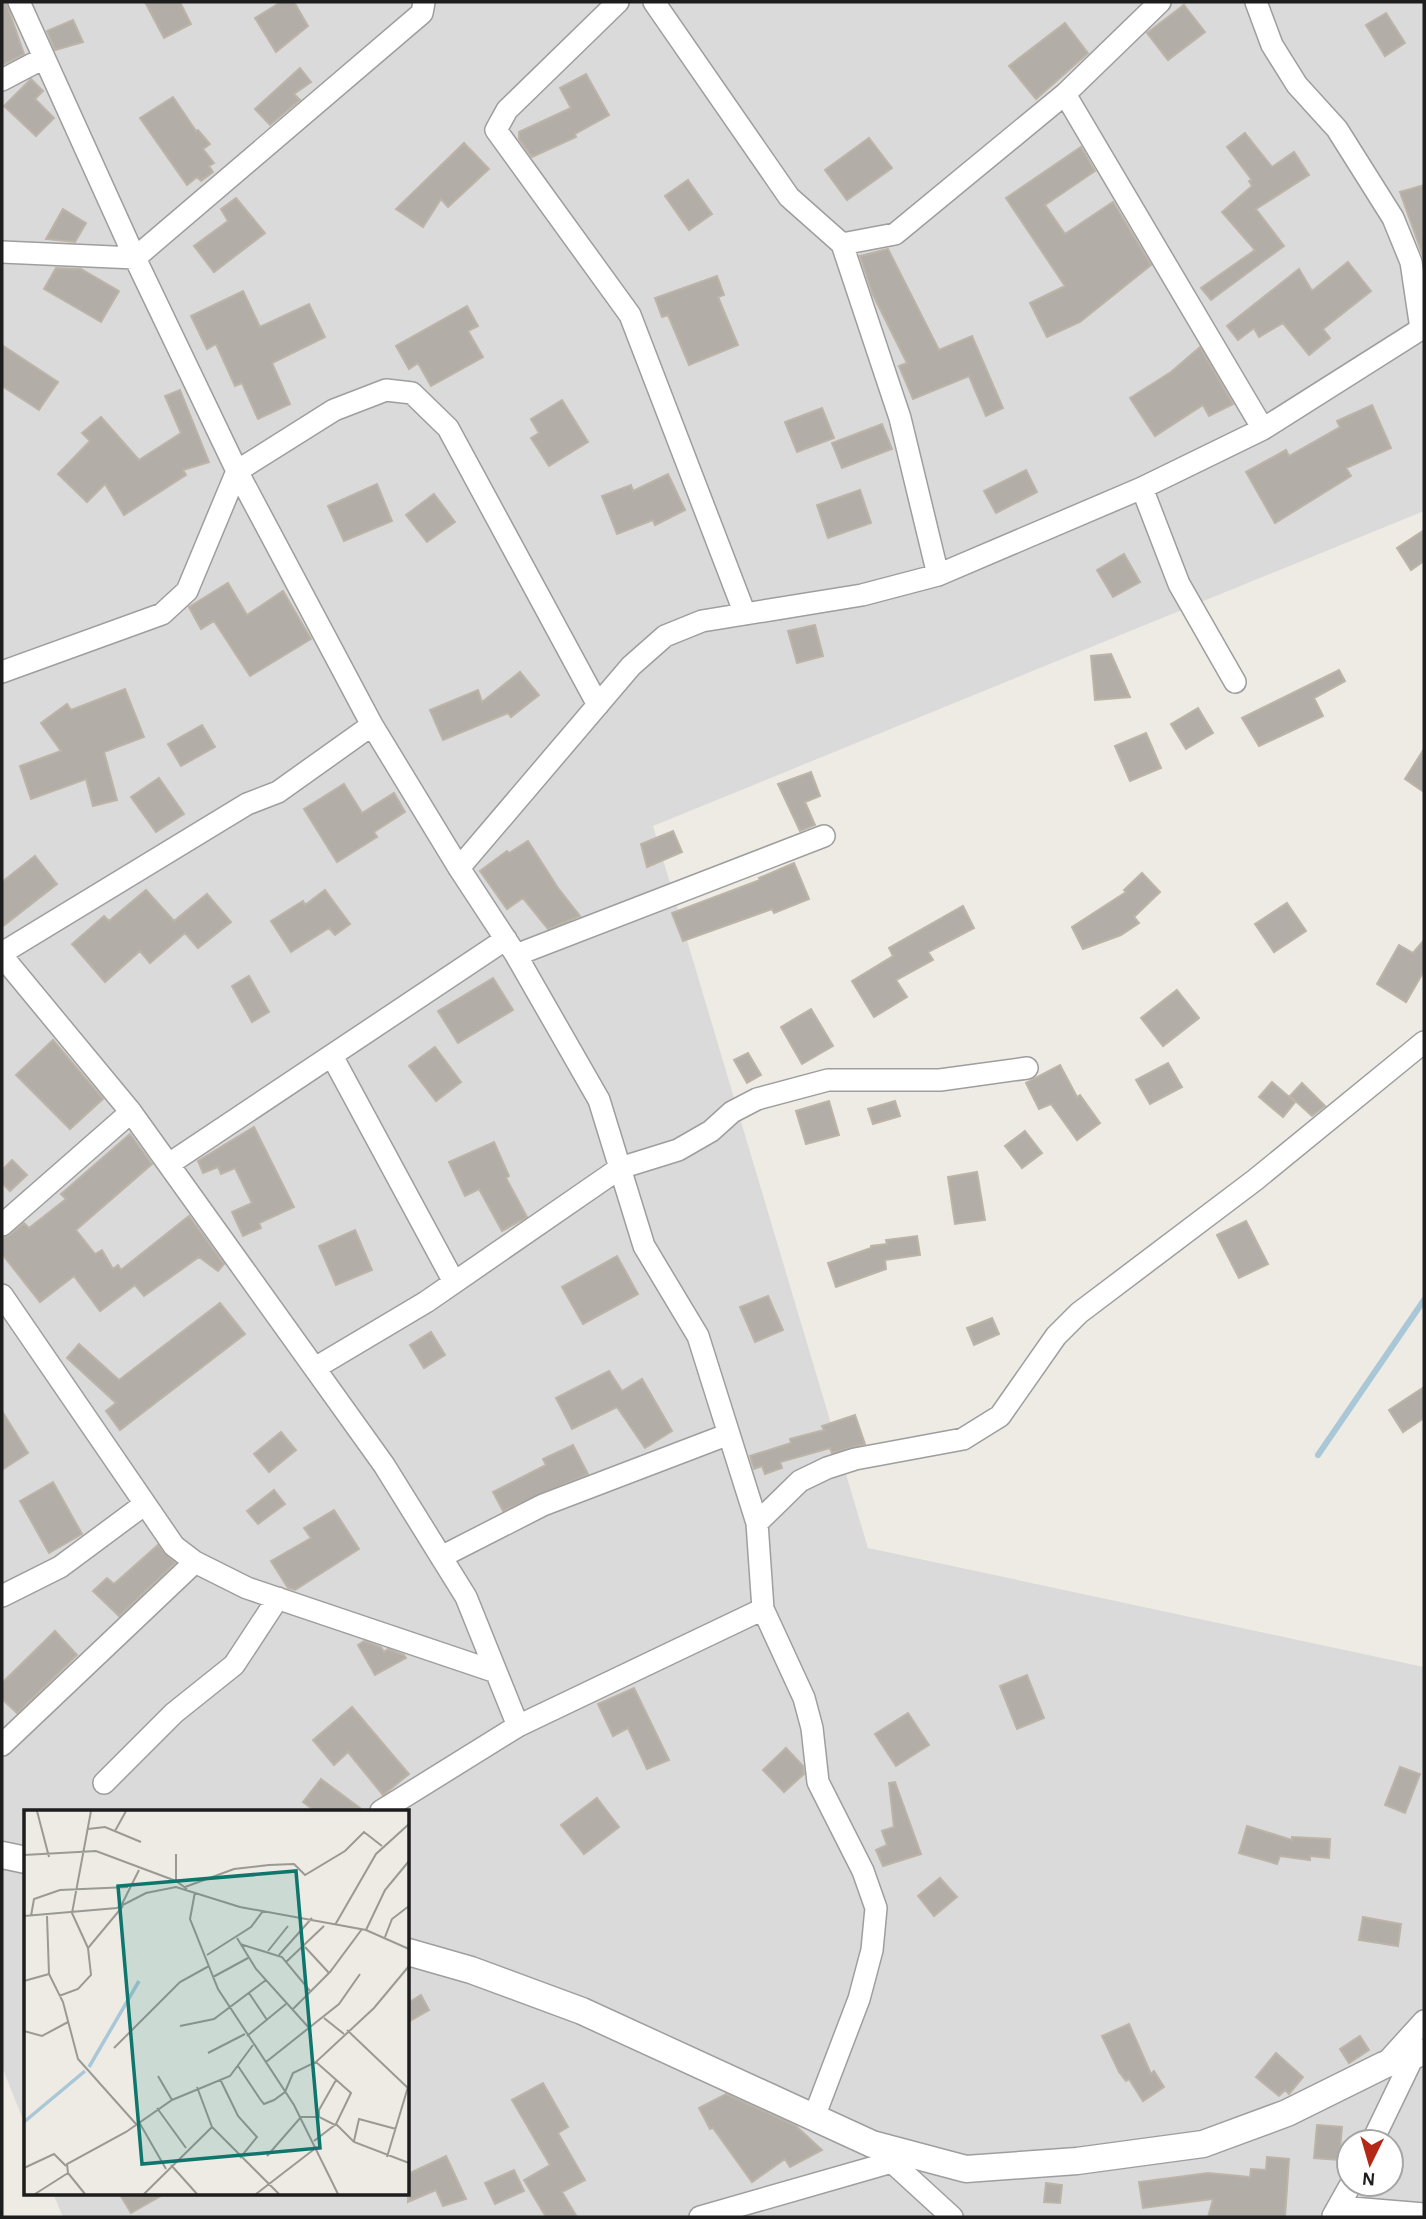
<svg xmlns="http://www.w3.org/2000/svg" width="1426" height="2219" font-family="'Alegreya Sans',sans-serif">
	<style>
		.residential { fill: #dbdada; fill-rule: evenodd }
		.lines { fill: none; stroke-linecap: round; stroke-linejoin: round }
		.stream { stroke: #a9c7d6; stroke-width: 6 }
		.building { fill: #b2ada7; stroke: #bdb4a8; stroke-width: 2 }
		.minor-casing { stroke: #9e9e9e; stroke-width: 24 }
		.tertiary-casing { stroke: #9e9e9e; stroke-width: 29 }
		.minor { stroke: #fff; stroke-width: 21 }
		.tertiary { stroke: #fff; stroke-width: 26 }
		.inset-river { fill: none; stroke: #a9c7d6; stroke-width: 3.5 }
		.inset-road { fill: none; stroke: #9a9994; stroke-width: 2 }
		.view { fill: #0f766e; fill-opacity: 0.15; stroke: #0f766e; stroke-width: 3.5 }
		.inset-edge { fill: none; stroke: #1d1d1d; stroke-width: 3.5 }
	</style>
	<rect width="100%" height="100%" fill="#edebe4"/>
	<path class="residential" d="M2,2H1424V511L653,826L868,1548L1424,1667V2217H63L53,2193H408V1811H26V2127L2,2067ZM1349,2142H1391V2184H1349Z"/>
	<g class="lines">
		<path class="stream" d="M1318,1455L1424,1300"/>
	</g>
	<path class="building" d="M2,2H6L24,54L2,65Z
		M145,2H180L191,24L164,38Z
		M281,2H294L308,26L276,52L255,18Z
		M1184,5L1205,32L1168,60L1147,33Z
		M1386,13L1405,43L1385,56L1366,25Z
		M73,20L83,42L55,50L47,31Z
		M1065,23L1088,53L1036,99L1009,66Z
		M300,68L311,82L294,94L300,100L270,125L255,109Z
		M586,74L609,115L575,134L576,137L532,157L519,139V132L571,108L560,88Z
		M31,79L43,91L35,99L54,118L36,136L4,106Z
		M173,97L196,131L198,130L210,144L203,149L214,163L209,166L213,172L201,181L197,177L187,185L140,118Z
		M1245,133L1272,167L1294,152L1309,175L1256,209L1284,246L1211,300L1201,288L1255,250L1222,212L1252,186L1249,181L1252,180L1227,147Z
		M869,138L892,168L847,200L825,170Z
		M464,143L489,169L448,207L441,199L423,227L396,209Z
		M1081,147L1095,171L1045,205L1065,234L1113,202L1151,265L1080,322L1047,337L1030,303L1065,286L1006,198Z
		M688,180L712,214L689,230L665,196Z
		M1424,185V259L1400,192Z
		M236,198L265,233L214,272L194,246L228,221L221,209Z
		M63,209L86,223L75,242L46,239Z
		M888,249L939,350L972,336L1003,408L986,416L969,376L913,399L899,366L907,363L873,295L860,256Z
		M1348,262L1371,291L1323,329L1330,338L1309,355L1283,323L1259,337L1254,328L1238,340L1227,326L1299,269L1312,291Z
		M56,268L81,269L119,291L101,322L44,289Z
		M717,276L724,295L718,297L738,345L689,365L668,315L662,317L655,298Z
		M243,291L260,327L309,304L325,337L272,363L290,404L258,419L242,383L235,386L216,344L207,349L191,316Z
		M467,306L478,326L468,331L483,357L431,386L418,363L409,369L396,346Z
		M2,345L58,382L39,410L2,386Z
		M1200,347L1233,404L1209,416L1203,405L1155,436L1130,398L1171,372Z
		M180,390L209,462L183,470L186,475L124,515L105,484L87,502L58,474L90,441L82,433L101,417L139,460L181,433L165,396Z
		M562,400L588,442L549,466L531,438L539,433L531,419Z
		M1372,405L1391,448L1346,468L1351,476L1275,523L1246,472L1286,450L1289,456L1340,427L1337,421Z
		M822,408L834,438L797,452L785,422Z
		M882,424L892,449L842,468L832,443Z
		M1026,470L1037,492L996,513L984,491Z
		M668,474L685,510L655,525L653,520L617,534L602,496L631,485L633,491Z
		M377,484L392,521L344,541L328,506Z
		M860,490L871,523L828,538L817,505Z
		M434,494L455,522L427,542L406,515Z
		M1424,530V561L1411,570L1397,548Z
		M1124,554L1140,582L1113,597L1097,570Z
		M228,583L247,615L283,591L311,639L250,676L214,621L201,629L189,607Z
		M815,625L823,656L797,663L788,631Z
		M1111,654L1130,697L1095,700L1091,656Z
		M1339,670L1345,681L1314,698L1323,716L1259,746L1242,718Z
		M520,672L539,695L511,717L508,713L443,740L430,710L478,690L482,702Z
		M125,689L144,737L104,752L117,800L93,806L86,779L31,799L20,766L61,751L41,723L67,704L71,710Z
		M1198,708L1213,733L1186,749L1171,724Z
		M202,725L215,747L181,766L168,744Z
		M1146,733L1161,768L1130,781L1115,746Z
		M1424,749V792L1405,779Z
		M811,772L820,796L805,802L815,825L800,831L778,784Z
		M159,778L184,814L156,832L131,797Z
		M344,784L362,813L394,793L405,812L374,832L377,837L337,862L304,809Z
		M673,831L682,852L647,867L641,844Z
		M528,841L558,888L580,916L548,929L523,898L507,909L480,871L507,851L509,853Z
		M35,856L57,884L2,927V882Z
		M794,863L809,899L774,913L772,909L683,941L672,913L760,880L759,878Z
		M1142,873L1160,892L1134,917L1139,923L1121,935L1083,949L1072,927L1126,892L1124,890Z
		M146,890L174,921L207,894L231,922L198,948L185,933L150,963L140,951L105,982L72,944L104,916L109,921Z
		M325,890L350,924L335,935L329,928L291,952L271,921L303,901L305,905Z
		M1287,903L1306,931L1274,952L1255,924Z
		M963,906L974,928L928,952L933,960L896,980L907,997L874,1017L852,981L893,956L889,948Z
		M1424,940V971L1406,1002L1377,984L1399,945L1413,953Z
		M249,976L269,1012L252,1022L232,986Z
		M493,978L513,1010L458,1043L438,1011Z
		M1177,990L1199,1018L1163,1046L1141,1018Z
		M811,1009L833,1046L802,1064L781,1027Z
		M53,1040L103,1099L70,1129L16,1075Z
		M435,1047L461,1082L436,1101L409,1066Z
		M748,1053L761,1075L747,1083L734,1060Z
		M1168,1063L1182,1087L1150,1104L1136,1080Z
		M1060,1065L1077,1097L1080,1095L1100,1123L1077,1140L1051,1104L1039,1109L1026,1083Z
		M1272,1082L1295,1102L1283,1117L1259,1097Z
		M1302,1083L1325,1106L1312,1116L1290,1096Z
		M829,1101L839,1135L806,1144L796,1111Z
		M895,1101L900,1116L873,1124L868,1109Z
		M254,1127L294,1207L259,1223L261,1228L243,1236L232,1212L252,1203L235,1168L221,1174L218,1167L203,1173L198,1161Z
		M1025,1131L1042,1153L1022,1168L1005,1146Z
		M130,1134L152,1164L76,1230L95,1254L102,1250L113,1269L118,1265L121,1270L189,1216L224,1264L218,1271L199,1257L144,1296L135,1285L100,1311L74,1276L40,1302L2,1254V1238L10,1235L24,1223L29,1228L66,1199L61,1194Z
		M494,1142L509,1176L506,1178L527,1217L502,1231L479,1189L465,1196L449,1162Z
		M12,1160L27,1175L10,1191L2,1183V1170Z
		M977,1172L985,1220L955,1224L948,1177Z
		M1246,1221L1268,1264L1239,1278L1217,1235Z
		M355,1230L372,1270L336,1285L319,1246Z
		M917,1236L920,1255L885,1260L886,1269L836,1287L828,1263L871,1248V1246L887,1244L886,1240Z
		M617,1256L638,1294L583,1324L562,1287Z
		M768,1296L783,1330L755,1342L740,1307Z
		M220,1303L245,1334L120,1430L106,1411L116,1403L67,1358L79,1344L119,1380Z
		M992,1318L999,1334L974,1345L967,1328Z
		M431,1332L445,1355L424,1368L410,1345Z
		M609,1371L622,1391L642,1379L672,1431L645,1448L617,1407L572,1429L556,1398Z
		M1424,1387V1418L1403,1432L1389,1410Z
		M2,1411L28,1453L2,1470Z
		M855,1415L865,1444L832,1453L830,1448L780,1462L782,1468L765,1474L762,1466L754,1469L750,1456L791,1443L790,1439L824,1430L822,1426Z
		M281,1432L296,1450L269,1472L254,1454Z
		M573,1445L588,1474L503,1511L493,1492L546,1465L543,1459Z
		M53,1482L82,1534L49,1553L20,1501Z
		M274,1490L285,1504L258,1524L247,1511Z
		M334,1510L359,1549L295,1590L288,1588L271,1561L311,1538L304,1528Z
		M158,1545L175,1563L119,1616L93,1591L107,1578L114,1584Z
		M55,1631L77,1655L17,1713L2,1699V1683Z
		M364,1641L381,1647L384,1652L388,1649L404,1655L406,1658L375,1675L358,1645Z
		M1027,1675L1044,1718L1017,1729L1000,1686Z
		M634,1688L669,1760L647,1769L628,1728L613,1736L598,1704Z
		M352,1707L409,1774L383,1795L348,1752L334,1765L313,1740Z
		M908,1713L929,1745L896,1766L875,1734Z
		M786,1748L803,1766L804,1774L784,1792L763,1770Z
		M1400,1767L1420,1774L1405,1813L1385,1805Z
		M321,1779L364,1811H315L303,1802Z
		M895,1782L921,1854L883,1866L876,1850L887,1845L882,1831L894,1827L889,1783Z
		M597,1798L619,1827L584,1854L561,1825Z
		M1247,1826L1292,1840V1837L1330,1839L1329,1858L1310,1856V1860L1280,1856L1277,1864L1239,1853Z
		M940,1878L957,1897L934,1916L918,1896Z
		M1363,1917L1401,1924L1398,1946L1359,1940Z
		M421,1995L429,2010L408,2022V2003Z
		M1129,2024L1151,2074L1154,2071L1164,2087L1143,2101L1129,2079L1126,2081L1119,2072L1102,2036Z
		M1360,2036L1369,2050L1349,2063L1340,2049Z
		M1276,2053L1303,2077L1289,2094L1285,2090L1279,2096L1256,2077Z
		M543,2083L568,2127L558,2133L585,2180L562,2192L577,2217H546L524,2180L550,2165L512,2100Z
		M726,2094L796,2126L822,2150L790,2167L785,2159L752,2182L713,2128L710,2129L699,2108Z
		M1317,2125L1342,2127L1339,2160L1314,2158Z
		M446,2156L466,2199L443,2206L436,2190L408,2202V2174Z
		M1267,2157L1289,2159L1285,2217H1208L1213,2199L1143,2208L1139,2182L1208,2173L1250,2177L1251,2169L1266,2170Z
		M514,2170L524,2191L495,2204L485,2183Z
		M1046,2183L1062,2185L1060,2203L1044,2202Z
		M119,2193H166L131,2213Z"/>
	<g class="lines">
		<defs>
			<path id="minor" d="M19,2L135,258L237,471L372,725L459,868L516,955L599,1100L644,1246L698,1336L757,1523L763,1609L804,1698L812,1728L818,1782L863,1871L876,1908L872,1950L859,1999L814,2117
				M618,2L507,110L496,130L630,315L745,614
				M654,2L789,197L842,244L900,418L938,575
				M1256,2L1272,45L1297,85L1337,129L1393,218L1411,262L1421,329
				M2,80L42,59
				M1065,94L1263,429
				M842,244L895,234L1065,94L1160,2
				M2,252L135,258L422,13L424,2
				M1142,488L1179,584L1235,682
				M2,672L162,614L187,591L237,471L334,410L386,390L412,393L448,428L598,705
				M459,868L631,666L665,636L702,621L862,595L938,575L1142,488L1263,429L1424,327
				M2,953L247,804L278,792L372,725
				M516,955L824,836
				M2,956L131,1112L384,1465L466,1597L518,1726
				M332,1056L454,1282
				M169,1164L506,939
				M2,1225L131,1112
				M2,1295L174,1546L195,1562L247,1588L496,1672
				M315,1368L426,1302L620,1168L678,1150L711,1131L732,1112L757,1099L828,1080H940L1027,1068
				M757,1523L800,1481L827,1468L855,1459L963,1439L1000,1416L1056,1336L1079,1313L1255,1180L1424,1042
				M441,1557L543,1505L729,1434
				M2,1596L60,1567L145,1504
				M2,1745L195,1562
				M104,1783L174,1713L234,1665L278,1598
				M381,1811L518,1726L763,1609
				M1384,2065L1424,2021
				M1372,2142L1414,2055
				M881,2152L952,2217
				M1340,2207L1424,2214
				M1333,2216L1351,2184
				M700,2217L892,2162"/>
			<path id="tertiary" d="M2,1855L26,1860
				M408,1952L471,1970L582,2011L872,2144L966,2169L1077,2161L1203,2144L1287,2113L1384,2065L1424,2052"/>
		</defs>
		<use href="#minor" class="minor-casing"/>
		<use href="#tertiary" class="tertiary-casing"/>
		<use href="#minor" class="minor"/>
		<use href="#tertiary" class="tertiary"/>
	</g>
	<g transform="translate(24 1810)">
		<rect width="385" height="385" fill="#edebe4"/>
		<path class="inset-river" d="M65,257L115,171M0,312L61,261"/>
		<path class="inset-road" d="M13,1L25,47M64,19L81,17L117,32M91,21L102,1M152,44V71M0,45L72,41L152,71L163,79M161,77L210,59L245,55L270,54L281,65L321,41L340,22L358,36M171,82L166,109L194,179L270,295L314,384M97,96L115,60M0,106L93,98L122,83L152,77L216,97L342,120L385,139M7,106L10,89L36,80L104,77M23,106L25,164L39,192L54,249L112,314M311,115L352,44L385,14M342,120L361,80L385,51M361,127L368,109L385,96M213,128L232,159L286,219M216,134L258,147L286,181M281,137L305,163M64,138L48,103L67,1M244,141L264,116M183,145L227,117L239,101M255,145L288,108M262,152L300,116M189,167L224,148M0,171L25,164M225,183L243,210M35,186L54,179L67,165L64,138L99,96M268,200L306,162L338,119M300,208L320,224M156,216L190,209L242,170M323,220L385,279M0,221L18,226L44,212M223,226L262,194M90,238L156,172L185,156M184,243L221,224M242,252L315,194L336,164M214,256L236,289L240,294L250,290L261,282L269,263L292,252L350,198L385,156M134,266L148,290M196,269L214,306L233,327L216,348M173,277L188,317L255,384M133,298L162,338M115,312L142,359M312,314L330,332L385,353M311,315L295,307V300L312,270M290,331L312,314L327,283L292,252M330,331L335,309L372,319M243,346L277,307H295M363,347L384,277M147,355L173,384M0,358L30,344L42,356M11,384L44,363M61,384L44,363L43,354L102,322L148,290L206,266L229,235M120,384L188,317M232,384L293,337"/>
		<path class="view" d="M272,61L296,338L118,354L94,76Z"/>
		<rect width="385" height="385" class="inset-edge"/>
	</g>
	<rect width="1426" height="2219" fill="none" stroke="#1d1d1d" stroke-width="7"/>
	<g transform="translate(1370 2163) rotate(185)"><circle r="33" fill="#ffffff" stroke="#a5a5a5" stroke-width="2"/>
	<path d="M0-5L12 26L0 18L-12 26Z" fill="#b42816"/>
	<text y="-10" font-size="19" font-weight="bold" text-anchor="middle" fill="#1d1d1d">N</text>
	</g>
</svg>
